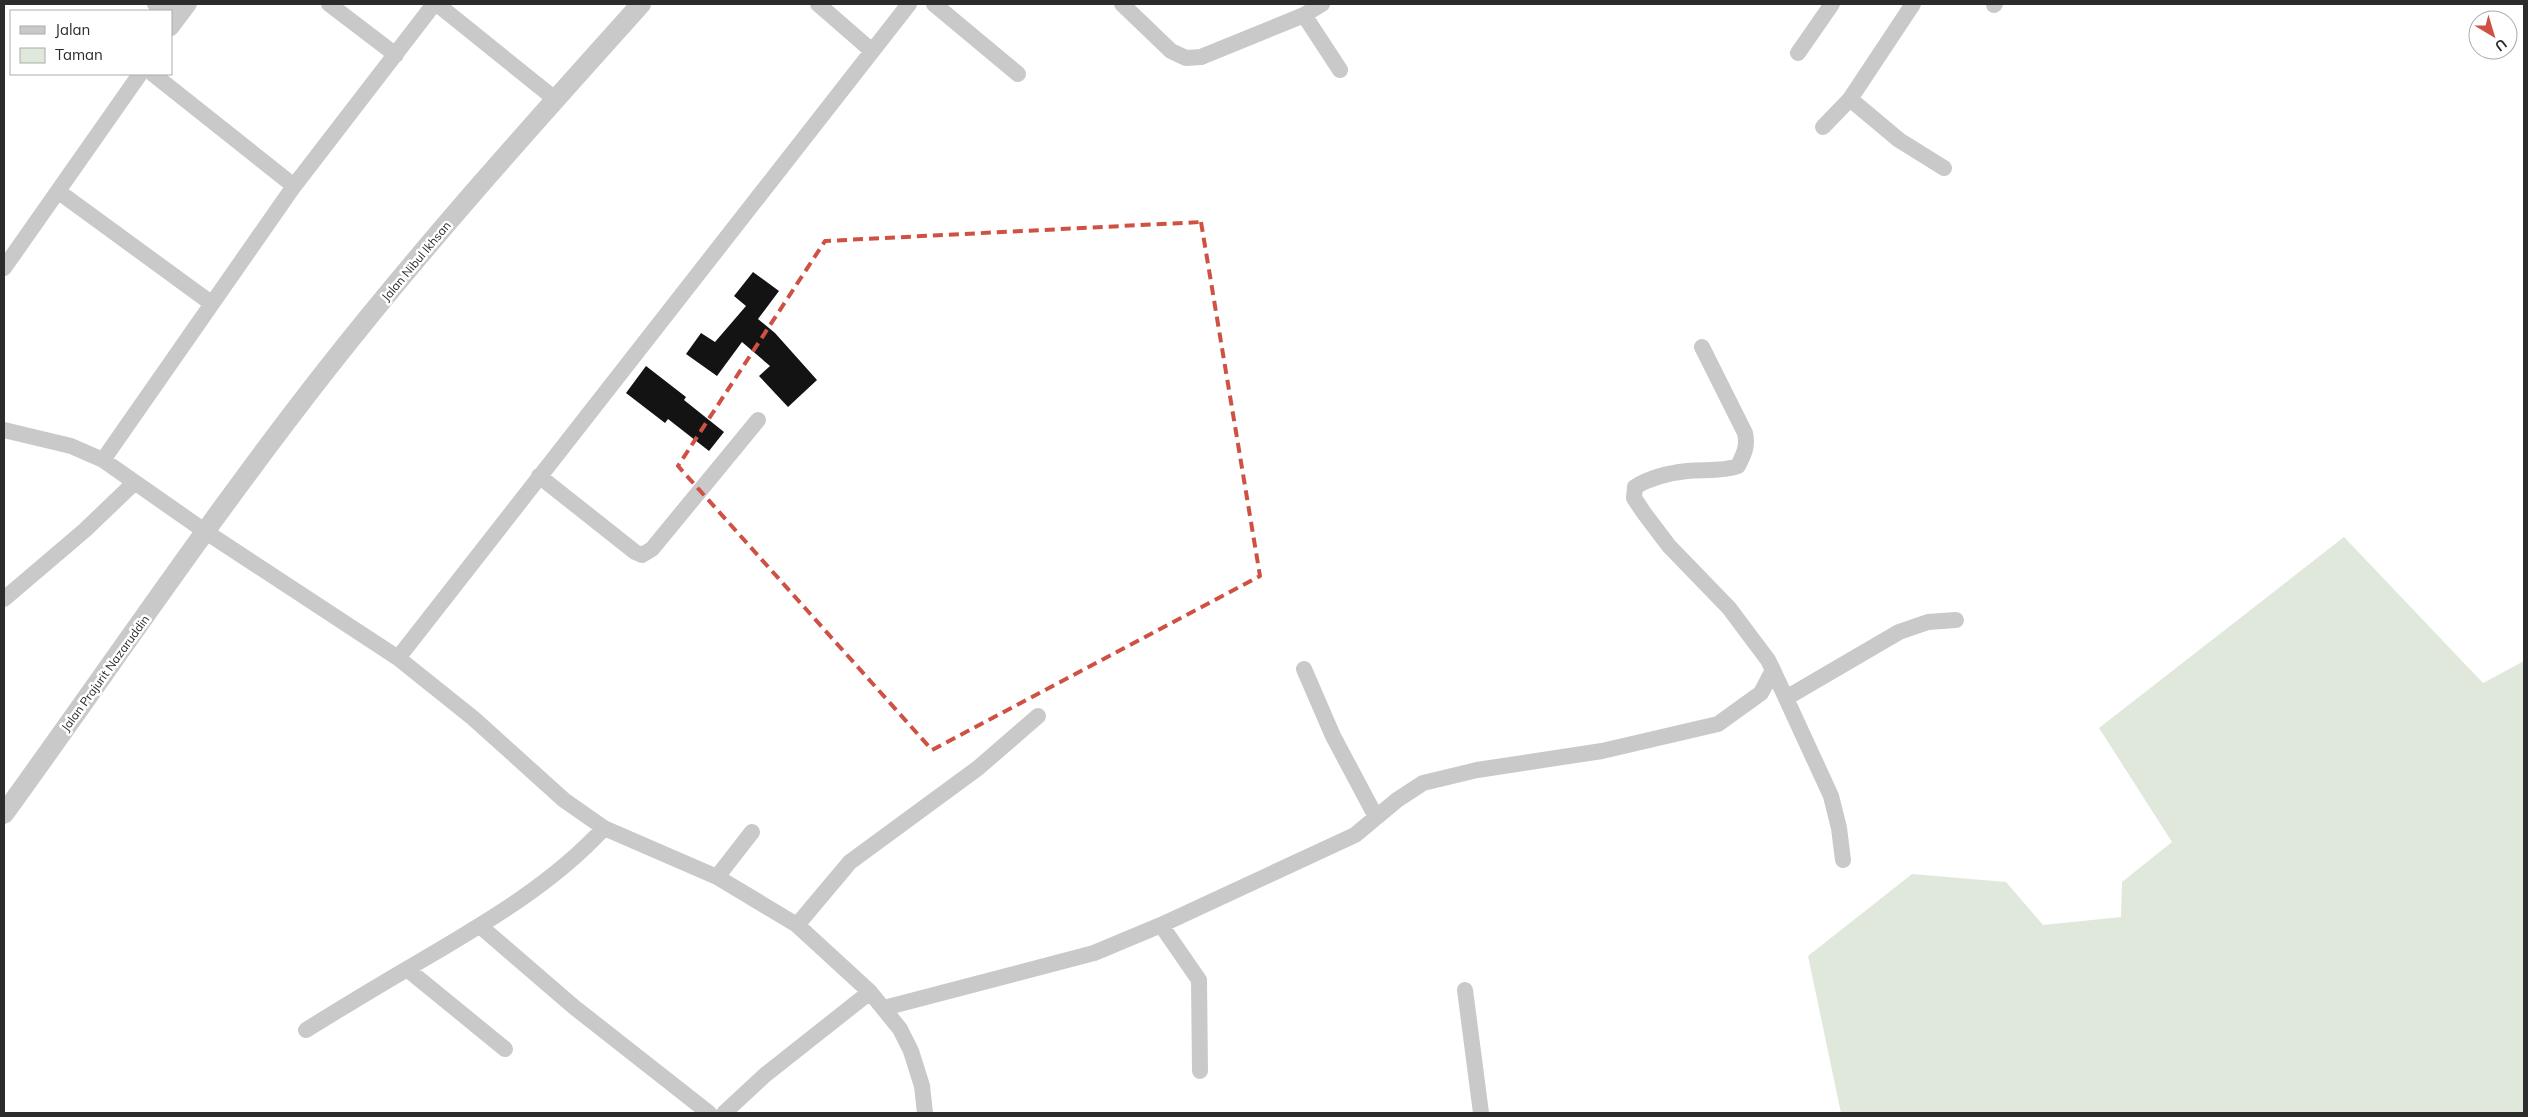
<svg xmlns="http://www.w3.org/2000/svg" width="2528" height="1117" font-family="Mulish,sans-serif">
	<style>
		.green { fill: #e0e8dc }
		.building { fill: #131313 }
		.lines { fill: none; stroke-linecap: round; stroke-linejoin: round }
		.minor { stroke: #c9c9c9; stroke-width: 16 }
		.tertiary { stroke: #c9c9c9; stroke-width: 20 }
		.marked { fill: none; stroke: #ce5144; stroke-width: 4; stroke-dasharray: 10 6; stroke-linejoin: round }
		.labels { text-anchor: middle; dominant-baseline: central; stroke-width: 5; stroke-linejoin: round; paint-order: stroke }
		.street-label { font-size: 12px; fill: #2c2c2c; stroke: #fff }
	</style>
	<rect width="100%" height="100%" fill="#fff"/>
	<path class="green" d="M2344,537L2483,683L2524,661V1113H1841L1808,956L1912,874L2006,882L2043,925L2121,917L2122,882L2172,842L2099,728Z"/>
	<path class="building" d="M753,272L779,291L758,319L775,333L817,380L788,407L759,376L770,366L742,342L717,376L686,354L701,333L715,342L746,306L734,296Z
		M646,366L686,397L684,400L724,432L709,451L668,419L665,423L626,393Z"/>
	<g class="lines">
		<path class="minor" d="M155,4L181,14
			M329,4L396,55
			M437,4L555,99
			M818,4L872,51
			M934,4L1018,74
			M1122,4L1171,51L1186,58L1201,57L1304,15L1322,4
			M1913,4L1850,99L1899,140L1944,168
			M1994,5L1995,4
			M1304,15L1340,70
			M171,28L189,4
			M1798,53L1832,4
			M153,74L294,186
			M1823,127L1850,99
			M59,192L211,303
			M4,268L140,74
			M4,430L71,446L103,460L206,532L398,658L473,718L564,800L604,828L717,877L797,925L870,992L900,1029L911,1051L922,1086L925,1113
			M103,460L294,186L434,4
			M539,476L635,552L642,555L652,549L758,420
			M4,599L85,530L134,483
			M398,658L909,4
			M1304,669L1333,736L1376,817
			M1773,670L1831,796L1839,828L1843,860
			M1786,698L1899,632L1928,622L1956,620
			M717,877L752,832
			M797,925L850,862L978,768L1038,716
			M480,926L574,1007L709,1113
			M407,969L505,1049
			M1465,990L1481,1113
			M884,1008L1094,953L1161,925
			M306,1030C340,1009 373,989 407,969C476,928 549,888 604,828
			M1200,1071L1199,980L1161,925L1355,835L1397,800L1423,783L1477,770L1602,751L1718,724L1761,693L1773,670L1768,660L1729,608L1669,546L1644,513L1634,498L1635,487C1651,477 1668,473 1687,471C1704,469 1721,472 1738,466C1744,454 1748,446 1745,433L1702,347
			M724,1113L765,1075L870,992"/>
		<path class="tertiary" d="M4,814C111,666 214,513 327,369C426,243 534,123 641,4"/>
	</g>
	<path class="marked" d="M1201,222L1260,576L932,750L678,466L825,241Z"/>
	<g class="labels">
		<g class="street-label">
			<text transform="translate(416 261) rotate(-50)">Jalan Nibul Ikhsan</text>
			<text transform="translate(105 673) rotate(-54)">Jalan Prajurit Nazaruddin</text>
		</g>
	</g>
	<rect width="2528" height="1117" fill="none" stroke="#2c2c2c" stroke-width="10"/>
	<rect x="10" y="10" width="162" height="65" fill="#ffffff" stroke="#ababab"/>
	<rect x="20" y="26" width="25" height="8" fill="#c9c9c9" stroke="#ababab"/>
	<text x="55" y="35" font-size="15" fill="#2c2c2c">Jalan</text>
	<rect x="20" y="48" width="25" height="15" fill="#e0e8dc" stroke="#ababab"/>
	<text x="55" y="60" font-size="15" fill="#2c2c2c">Taman</text>
	<g transform="translate(2493 35) rotate(142)"><circle r="24" fill="#ffffff" stroke="#ababab"/>
	<path d="M0-4L9 19L0 12L-9 19Z" fill="#ce5144"/>
	<text y="-8" font-size="14" font-weight="bold" text-anchor="middle" fill="#2c2c2c">U</text>
	</g>
</svg>
